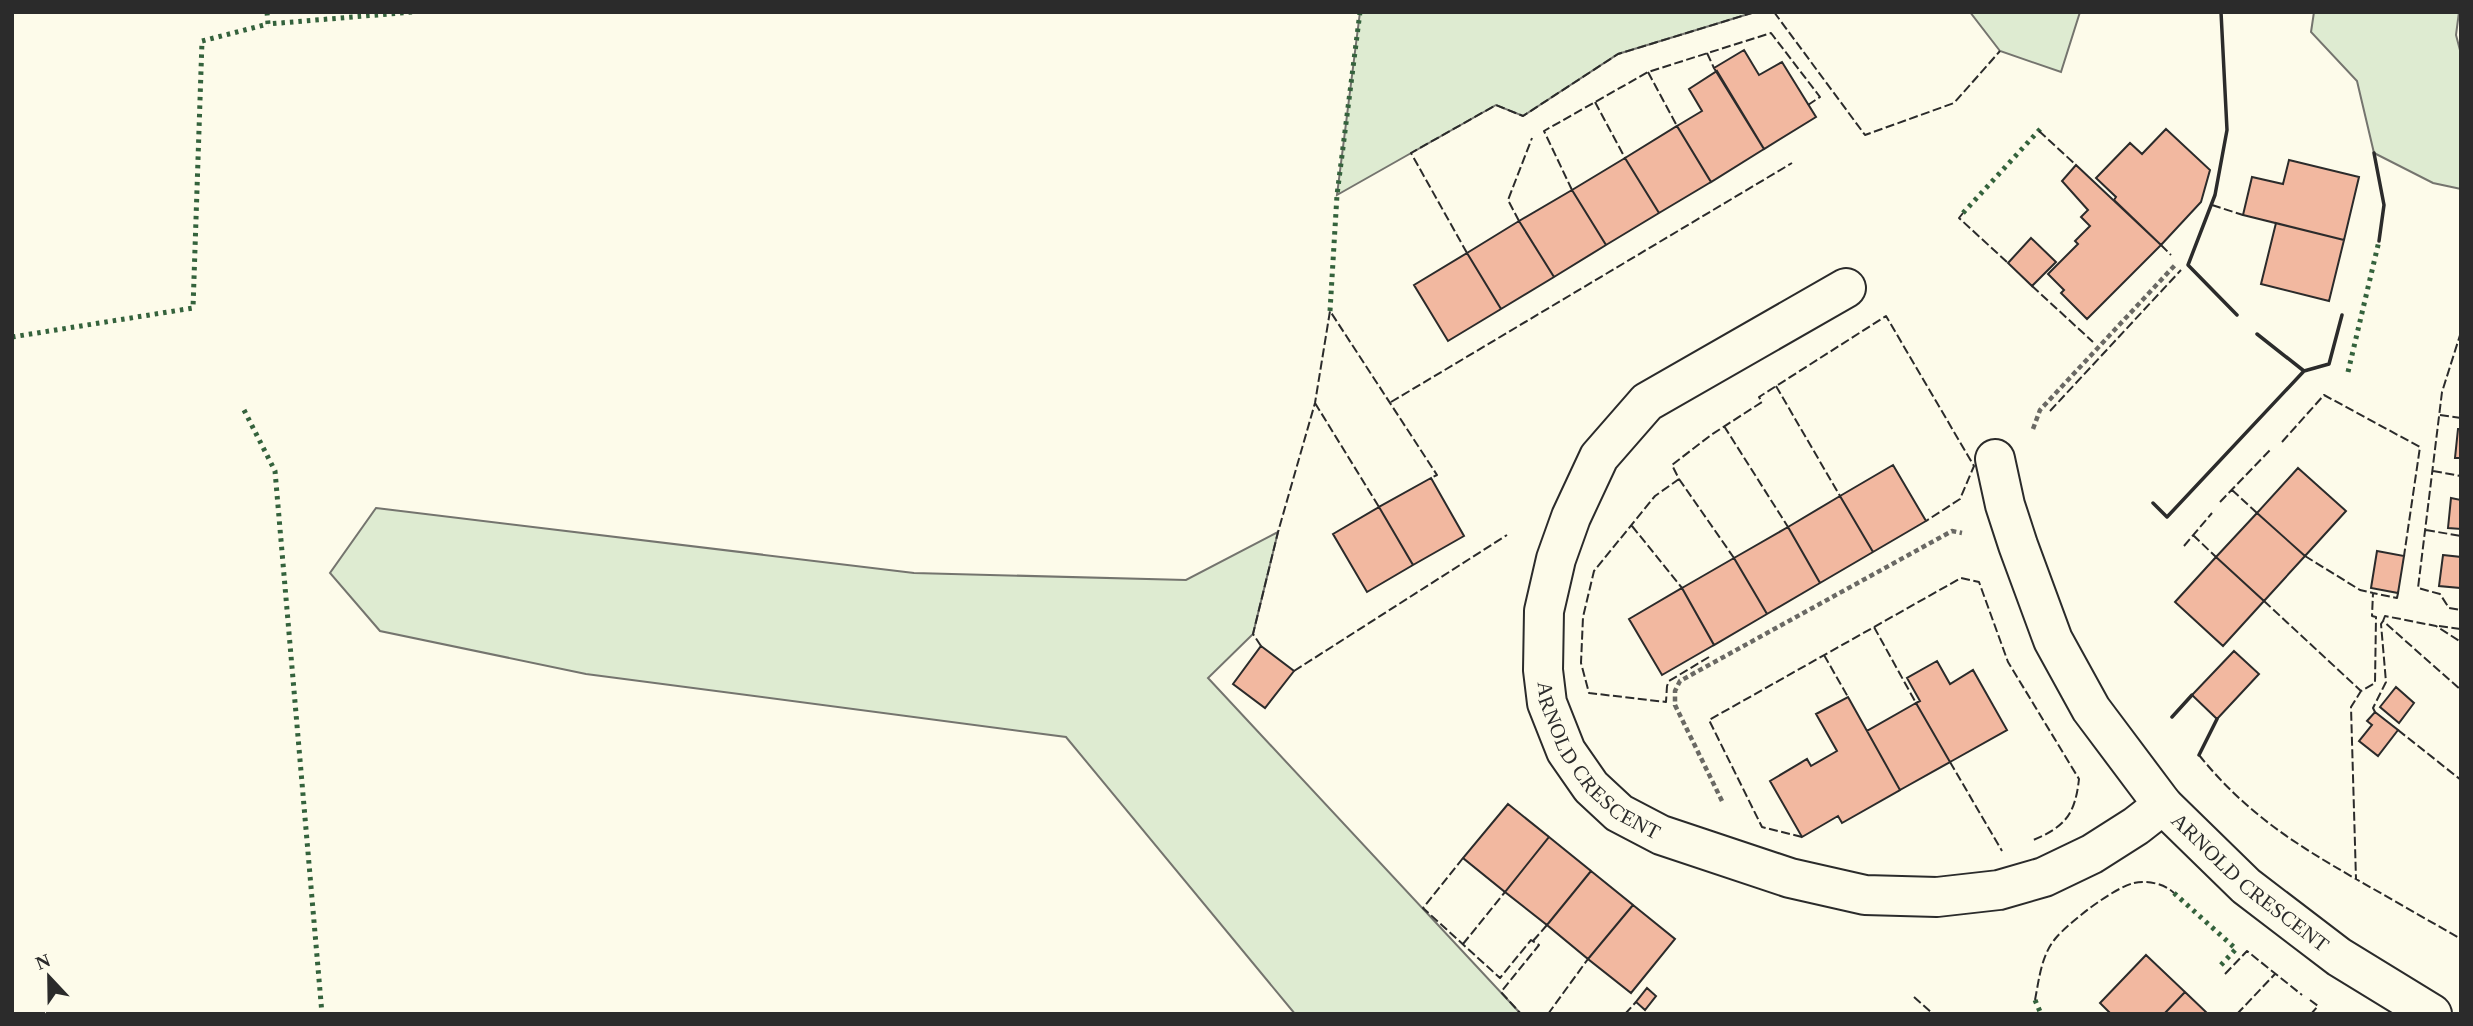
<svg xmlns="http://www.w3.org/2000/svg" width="2473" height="1026" font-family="'Times New Roman',serif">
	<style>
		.green { fill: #deebd1; stroke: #74746e; stroke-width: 2 }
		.building { fill: #f2b8a0; stroke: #2b2b2b; stroke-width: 2 }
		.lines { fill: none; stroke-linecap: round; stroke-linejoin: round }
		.minor-casing { stroke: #2b2b2b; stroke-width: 42 }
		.path { stroke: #6a6964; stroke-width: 4.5; stroke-dasharray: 5 3.5; stroke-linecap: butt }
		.minor { stroke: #fdfbea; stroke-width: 38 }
		.hedge { stroke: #34623c; stroke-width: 5; stroke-dasharray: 3.5 5; stroke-linecap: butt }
		.fence { stroke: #2b2b2b; stroke-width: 2; stroke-dasharray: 9 3.5; stroke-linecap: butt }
		.wall { stroke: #2b2b2b; stroke-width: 3.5 }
		.labels { text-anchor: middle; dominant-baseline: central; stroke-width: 5; stroke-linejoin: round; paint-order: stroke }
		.street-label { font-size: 21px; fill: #2b2b2b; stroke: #fdfbea }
	</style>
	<rect width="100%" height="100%" fill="#fdfbea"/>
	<path class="green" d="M1360,12H1755L1618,54L1523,116L1496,105L1337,195Z
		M1970,12H2080L2061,72L2000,51Z
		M2314,12H2459L2456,35L2461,54V189L2433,183L2374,153L2357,81L2311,32Z
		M376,508L914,573L1186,580L1278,532L1253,634L1208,678L1521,1014H1295L1066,737L586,674L380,631L330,573Z"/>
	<path class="building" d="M1744,50L1759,75L1782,62L1816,117L1764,149L1714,68Z
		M1717,71L1764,149L1711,182L1677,126L1702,111L1689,89Z
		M1677,126L1711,182L1659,213L1625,158Z
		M2166,129L2210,170L2201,202L2161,245L2114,200L2116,197L2096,178L2130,143L2142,154Z
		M1625,158L1659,213L1606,245L1572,190Z
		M2289,160L2359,177L2344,240L2243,215L2252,177L2283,184Z
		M2076,165L2161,245L2087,319L2061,293L2064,290L2048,274L2078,244L2075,241L2090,226L2081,217L2088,210L2062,181Z
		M1572,190L1606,245L1554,277L1519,221Z
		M1519,221L1554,277L1501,309L1467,253Z
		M2276,223L2344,240L2329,301L2261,284Z
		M2031,238L2056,262L2032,286L2008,263Z
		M1467,253L1501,309L1448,341L1414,285Z
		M2458,429H2461V458H2455Z
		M1893,465L1926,521L1873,552L1840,496Z
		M2298,468L2346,511L2305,556L2257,513Z
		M1431,478L1464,536L1413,565L1379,507Z
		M1840,496L1873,552L1820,583L1788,527Z
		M2451,498L2461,500V529L2448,528Z
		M1379,507L1413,565L1367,592L1333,534Z
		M2257,513L2305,556L2264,601L2216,557Z
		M1788,527L1820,583L1767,614L1734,558Z
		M2377,551L2404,556L2398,593L2371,588Z
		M2443,555L2461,557V595L2460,588L2439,586Z
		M2216,557L2264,601L2223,646L2175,602Z
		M1734,558L1767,614L1714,645L1682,588Z
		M1682,588L1714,645L1662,675L1629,619Z
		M1261,646L1294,671L1265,708L1233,684Z
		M2234,651L2259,674L2217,719L2192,695Z
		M1937,661L1950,684L1973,670L2007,730L1950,762L1916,703L1920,701L1907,678Z
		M2396,687L2414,703L2399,723L2380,707Z
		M1848,697L1900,790L1842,823L1838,816L1802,837L1770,781L1807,759L1811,766L1837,751L1816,714Z
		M1916,703L1950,762L1900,790L1867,731Z
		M2375,712L2398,730L2378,756L2359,741L2372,725L2367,721Z
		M1508,804L1549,837L1505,892L1463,858Z
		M1549,837L1591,871L1547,925L1505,892Z
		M1591,871L1633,905L1588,959L1547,925Z
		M1633,905L1675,939L1631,993L1588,959Z
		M2146,955L2185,992L2164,1014H2111L2100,1003Z
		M1647,988L1656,996L1645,1010L1636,1002Z
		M2185,992L2208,1014H2164Z"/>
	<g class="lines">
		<defs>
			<g id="minor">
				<path id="s1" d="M1846,288L1647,402L1599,457L1571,517L1556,559L1544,611L1543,670L1547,703L1566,751L1591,787L1619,813L1661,835L1790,878L1865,895L1937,897L1999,890L2044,877L2092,854L2136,826L2163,805"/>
				<path id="s2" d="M1995,459L2005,505L2018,545L2053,640L2091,709L2163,805L2246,886L2339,957L2432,1014"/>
			</g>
		</defs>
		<use href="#minor" class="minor-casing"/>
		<path class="path" d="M2033,429L2040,410L2176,264
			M1722,801L1675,705V691L1680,681L1952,531L1962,533"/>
		<use href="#minor" class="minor"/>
		<path class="hedge" d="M267,12L268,24L413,12
			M1963,213L2043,126
			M1330,311L1337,195L1360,12
			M12,337L193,308L202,41L268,24
			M2348,372L2379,241
			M244,410L275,471L322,1014
			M2174,893L2236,949L2220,966
			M2035,1000L2041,1014"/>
		<path class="fence" d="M1774,12L1865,135L1954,103L2000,51
			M1707,53L1714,68
			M1648,72L1677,126
			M1595,102L1625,158
			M2039,131L2076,165
			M1572,190L1544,131L1648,72L1771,33L1820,97L1808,105
			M2212,205L2243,215
			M1963,213L1959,218L2008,263
			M1519,221L1508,200L1532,138
			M2161,245L2171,255
			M1467,253L1411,153L1496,105L1523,116L1618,54L1755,12
			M2032,286L2093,342
			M2461,332L2442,392L2418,588L2440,594L2449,608L2461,610
			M1776,386L1840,496
			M1391,402L1792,163
			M1315,403L1379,507
			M2050,411L2181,270
			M2440,415L2461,418
			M1724,426L1788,527
			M2282,442L2324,395L2420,447L2404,556
			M2433,471L2461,476
			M1679,479L1734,558
			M2232,490L2257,513
			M2220,502L2271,449
			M1632,526L1682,588
			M2426,530L2461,536
			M2193,535L2216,557
			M2184,546L2212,513
			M2305,556L2360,590L2373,593
			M2398,593L2397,598L2373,593L2372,616L2376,617L2375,683L2361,691L2351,707L2356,879L2461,939
			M2264,601L2361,691
			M2383,621L2385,616L2436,626L2461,642
			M2439,626L2461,629
			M1874,627L1916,703
			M1261,646L1253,634L1278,532L1315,403L1330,311L1437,475L1431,478
			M1824,655L1848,697
			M1709,657L1669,681L1667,686L1666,702L1589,693L1581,663L1583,617L1594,571L1655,496L1679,479L1672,465L1711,435L1762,402L1759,397L1886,316L1974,466L1960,499L1926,521
			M1294,671L1507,535
			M2375,712L2373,708L2386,682L2381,624L2383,621L2461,690
			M2398,730L2461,780
			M2199,755C2245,812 2293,843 2356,879
			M1950,762L2002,851
			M1802,837L1762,827L1709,720L1961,578L1979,582L2008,662L2079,779C2075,815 2065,827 2031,841
			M1463,858L1423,908L1500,978L1531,940L1539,945L1501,992L1521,1014
			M1533,941L1547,925
			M1463,944L1505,892
			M2225,974L2247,951L2302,995
			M1914,997L1933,1014
			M2035,1000C2039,980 2041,956 2055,939C2068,923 2113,888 2134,883C2148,880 2165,884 2174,893
			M2310,1000L2318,1006L2311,1014
			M1548,1014L1588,959
			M1625,1014L1636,1002
			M2237,1014L2275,974"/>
		<path class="wall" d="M2221,12L2227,130L2215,195L2188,265L2237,315
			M2374,153L2384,205L2379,241
			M2257,334L2304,371L2329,364L2342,315
			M2153,503L2167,517L2304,371
			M2172,717L2192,695
			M2199,755L2217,719"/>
	</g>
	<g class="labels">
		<g class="street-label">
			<text stroke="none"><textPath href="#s1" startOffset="637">ARNOLD CRESCENT</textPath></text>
			<text stroke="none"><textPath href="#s2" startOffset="506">ARNOLD CRESCENT</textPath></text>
		</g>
	</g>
	<rect width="2473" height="1026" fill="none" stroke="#2b2b2b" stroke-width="28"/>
	<g transform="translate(49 977) rotate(338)" stroke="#fdfbea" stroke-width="5" paint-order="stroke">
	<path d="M0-5L12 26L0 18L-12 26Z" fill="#2b2b2b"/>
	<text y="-10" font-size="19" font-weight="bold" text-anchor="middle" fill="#2b2b2b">N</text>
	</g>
</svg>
